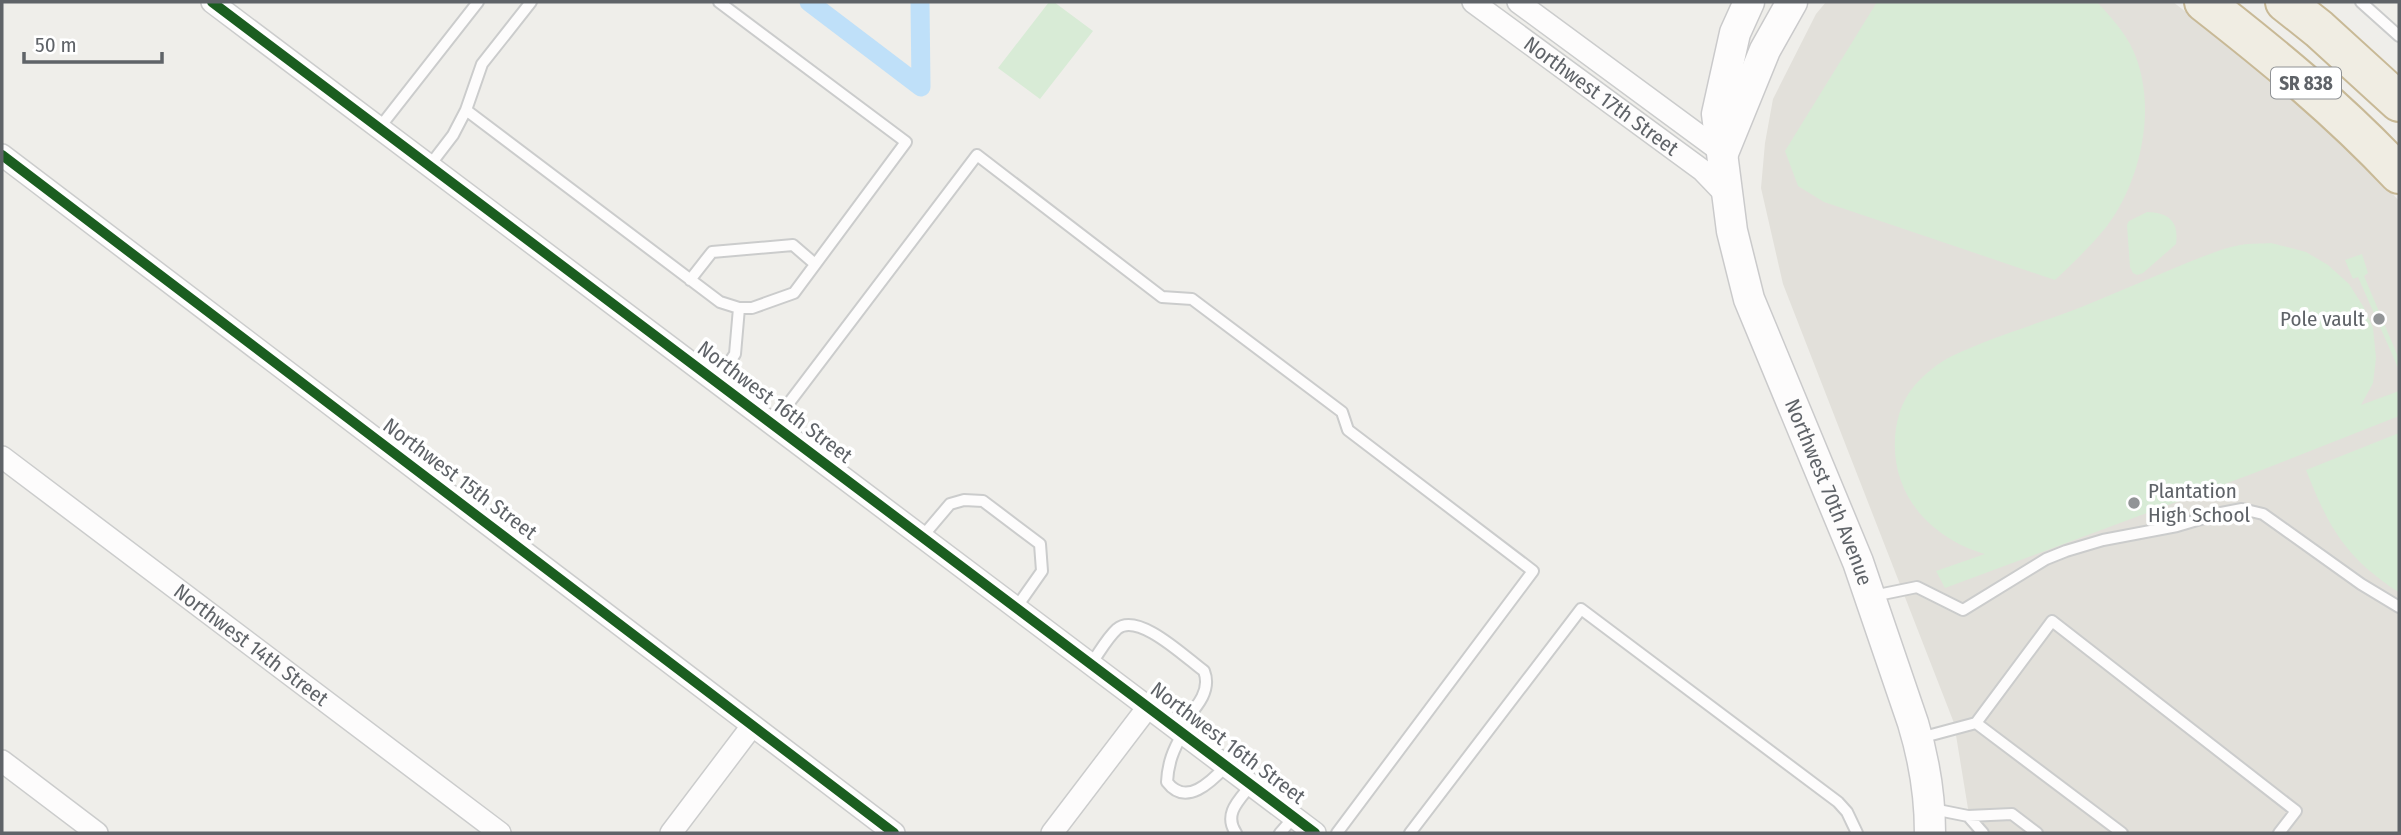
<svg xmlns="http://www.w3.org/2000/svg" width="2401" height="835" font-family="'Fira Sans Condensed',sans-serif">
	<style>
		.education { fill: #e2e0da }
		.garden { fill: #d8ebd6 }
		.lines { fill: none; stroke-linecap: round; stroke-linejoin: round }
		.canal { stroke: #bfe0f9; stroke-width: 19 }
		.lane-casing { stroke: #cbcccc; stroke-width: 14 }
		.street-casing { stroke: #cbcccc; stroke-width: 24 }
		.secondary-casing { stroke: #cacacb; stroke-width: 33 }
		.highway-casing { stroke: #c8b996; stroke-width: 42 }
		.lane { stroke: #fdfcfc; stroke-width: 10 }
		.street { stroke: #fdfcfc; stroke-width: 21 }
		.secondary { stroke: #fdfcfc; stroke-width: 30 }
		.highway { stroke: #f0ede3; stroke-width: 38 }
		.cycleway-casing { stroke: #fff; stroke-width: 15 }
		.cycleway { stroke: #1b5e20; stroke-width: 10 }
		.poi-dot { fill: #919496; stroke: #fff; stroke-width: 2.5 }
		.labels { text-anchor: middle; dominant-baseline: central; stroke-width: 7; stroke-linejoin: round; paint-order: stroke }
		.shield { fill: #fff; stroke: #8f9295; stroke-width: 2 }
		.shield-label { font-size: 19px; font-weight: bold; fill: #5f6368 }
		.street-label { font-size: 21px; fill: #5f6368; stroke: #fff }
		.poi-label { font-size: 21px; fill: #5f6368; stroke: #fff; text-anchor: end }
	</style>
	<rect width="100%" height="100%" fill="#efeeea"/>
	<path class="education" d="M1826,2H2173L2271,77L2366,164L2399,201V833H1972L1954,723L1783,284L1761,188L1765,143L1773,99L1816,14Z"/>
	<path class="garden" d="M1049,2H1054L1093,31L1040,99L998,68Z
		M1877,2H2097C2108,14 2122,29 2130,44C2159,99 2143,178 2107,226C2091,246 2073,263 2055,280L1824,202L1798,186L1785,151Z
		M2147,212C2169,213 2179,221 2176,244L2143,273L2137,275L2133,273L2130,267L2127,225L2129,221Z
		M2271,243L2306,252L2328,265L2349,284L2363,306L2373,328L2376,358L2373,383L2361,405L2399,391V416L2249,475L1945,588L1936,571L1985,554C1949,544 1914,518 1901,481C1890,451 1893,410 1915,385C1925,374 1938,363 1952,356C1998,334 2049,321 2096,301C2127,288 2158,275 2189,262C2205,256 2223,248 2240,245C2250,243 2261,244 2271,243Z
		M2362,254L2368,273L2364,276L2399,359V370L2358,277L2353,279L2345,260Z
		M2399,433V592C2391,588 2384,582 2376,576C2338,546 2324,515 2306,470Z"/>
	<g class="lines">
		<path class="canal" d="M809,2L921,87L920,2"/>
		<defs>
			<path id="lane" d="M531,2L482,64L466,110L720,302L739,308H752L794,293L906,142L719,2
				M2361,2L2399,36
				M380,127L478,2
				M430,165L453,135L466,110
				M690,280L712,252L793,245L815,264
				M716,382L735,354L739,308
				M773,424L977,155L1162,297L1192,299L1342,412L1348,430L1533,571L1337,833
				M922,537L950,504L964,500L983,501L1040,544L1042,571L1016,608
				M1873,596L1917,587L1963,610L2046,559L2066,551L2103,540L2177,526L2221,513L2242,509L2263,514L2361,584L2399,607
				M1091,664C1099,653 1107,638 1117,629C1138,611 1186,658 1204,671C1213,694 1191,712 1178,729
				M1976,723L2122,833
				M1183,733C1173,750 1168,763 1167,782C1186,807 1211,782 1226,766
				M1920,738L1976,723L2052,621L2296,811L2279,833
				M1933,809L1968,816L2012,814L2037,833
				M1968,816L1983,833
				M1236,833C1223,814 1239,800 1251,785
				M1280,833L1294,817
				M1410,833L1581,609L1838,802L1847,812L1857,833"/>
			<g id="street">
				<path d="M212,2L1315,833"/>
				<path id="s1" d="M1473,2L1702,170L1726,195"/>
				<path d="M1518,2L1723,153"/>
				<path d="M2,155L894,833"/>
				<path id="s2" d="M2,457L500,833"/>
				<path d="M2,761L97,833"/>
				<path d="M671,833L752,726"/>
				<path d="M1052,833L1148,707"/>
			</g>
			<g id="secondary">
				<path id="s3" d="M1749,2L1735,33L1717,114L1732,231L1749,299L1858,562L1913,723C1924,759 1930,796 1930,833"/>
				<path d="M1723,153L1765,50L1792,2"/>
			</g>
			<path id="highway" d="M2204,2C2273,56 2339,110 2399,174
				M2285,2L2319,29L2399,102"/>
		</defs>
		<use href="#lane" class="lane-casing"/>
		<use href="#street" class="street-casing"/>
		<use href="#secondary" class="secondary-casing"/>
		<use href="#highway" class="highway-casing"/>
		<use href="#lane" class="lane"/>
		<use href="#street" class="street"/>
		<use href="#secondary" class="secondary"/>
		<use href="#highway" class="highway"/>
		<defs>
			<path id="cycleway" d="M212,2L1315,833
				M2,155L894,833"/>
		</defs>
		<use href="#cycleway" class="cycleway-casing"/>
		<use href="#cycleway" class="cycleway"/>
	</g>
	<g class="poi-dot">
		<circle cx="2379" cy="319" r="7"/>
		<circle cx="2134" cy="503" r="7"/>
	</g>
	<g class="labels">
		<rect class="shield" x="2271" y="67.5" width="70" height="31" rx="5"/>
		<g class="shield-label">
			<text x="2306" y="83">SR 838</text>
		</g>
		<g class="street-label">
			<text stroke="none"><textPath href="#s1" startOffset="159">Northwest 17th Street</textPath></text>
			<text transform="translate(775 402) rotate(37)">Northwest 16th Street</text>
			<text transform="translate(460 479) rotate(37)">Northwest 15th Street</text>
			<text stroke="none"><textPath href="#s3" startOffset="514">Northwest 70th Avenue</textPath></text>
			<text stroke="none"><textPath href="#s2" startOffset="312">Northwest 14th Street</textPath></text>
			<text transform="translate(1228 743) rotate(37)">Northwest 16th Street</text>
		</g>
		<g class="poi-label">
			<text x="2365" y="319">Pole vault</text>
			<text x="2148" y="491" text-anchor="start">Plantation<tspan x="2148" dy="24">High School</tspan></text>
		</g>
	</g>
	<rect width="2401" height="835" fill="none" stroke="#5f6368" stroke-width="7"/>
	<path d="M24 52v10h138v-10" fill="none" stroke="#5f6368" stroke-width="3.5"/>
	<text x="35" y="52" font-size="21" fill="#5f6368" stroke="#ffffff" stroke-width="5" paint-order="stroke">50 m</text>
</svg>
